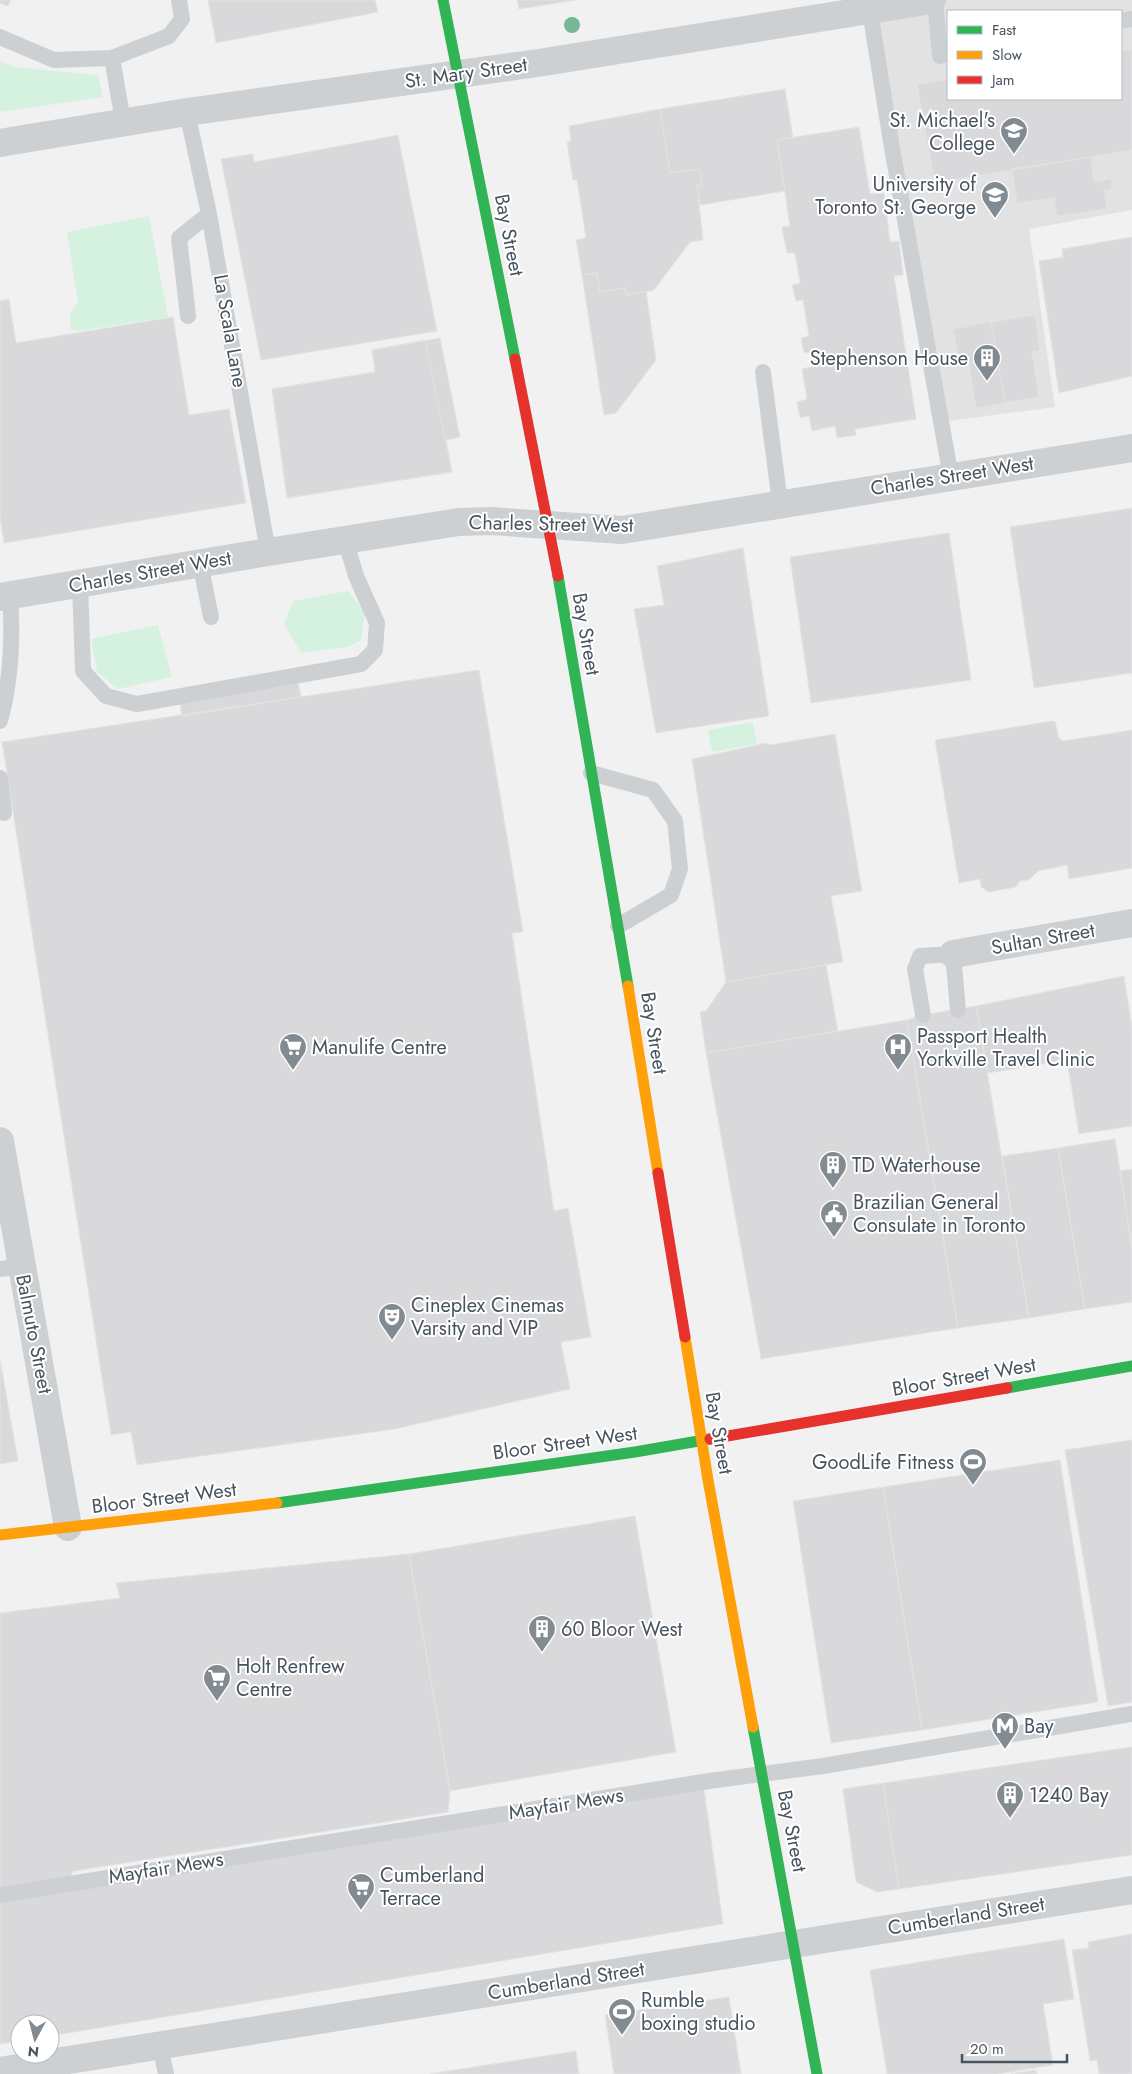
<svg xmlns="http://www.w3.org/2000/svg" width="1132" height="2074" font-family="Jost,sans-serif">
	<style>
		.education { fill: #e3e2e3; fill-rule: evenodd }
		.green { fill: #d5f2e0 }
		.building { fill: #d9d9db; stroke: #e3e3e4 }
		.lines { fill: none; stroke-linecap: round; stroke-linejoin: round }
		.lane { stroke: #cdd0d2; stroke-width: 16 }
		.street { stroke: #cdd0d2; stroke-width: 28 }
		.fast { stroke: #30b455; stroke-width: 11 }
		.slow { stroke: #ff9f0a; stroke-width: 11 }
		.jam { stroke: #e5322d; stroke-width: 11 }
		.tree { fill: #77b696 }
		.labels { text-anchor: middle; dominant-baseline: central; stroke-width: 4; stroke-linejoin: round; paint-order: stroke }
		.street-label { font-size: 20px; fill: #47545f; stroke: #fff }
		.poi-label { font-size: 20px; fill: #47545f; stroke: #fff; text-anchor: start }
	</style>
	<rect width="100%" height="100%" fill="#f2f1f1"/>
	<path class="education" d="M874,0H1132V210L1029,229L1055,407L941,422ZM948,11H1121V99H948Z"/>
	<path class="green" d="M0,61L14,67L98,75L103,97L0,112Z
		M149,216L168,317L78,331L71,330L70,315L78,302L67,232Z
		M348,591L365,612L361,640L348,647L301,653L284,624L293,601Z
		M158,625L172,677L118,689L97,672L91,639Z
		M753,722L757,744L712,752L708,730Z"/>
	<path class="building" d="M0,0H11L8,6L0,3Z
		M208,0H375L378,12L216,43Z
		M517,0H576L519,9Z
		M1132,49V150L935,183L917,85L948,79V99H1121V51Z
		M785,89L793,138L777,140L785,191L700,205L697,186L702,185L700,169L670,173L660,109Z
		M660,109L670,173L700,169L702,185L697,186L703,240L690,242L654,290L626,295L625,288L600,292L597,273L582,275L576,240L586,238L577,180H573L567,142L571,141L569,126Z
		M859,127L870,194L884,193L890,242L899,241L903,275L894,276L916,419L855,429L856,435L837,438L835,426L812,431L809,416L800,418L797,402L807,399L802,369L815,366L812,352L804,353L801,338L809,336L803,300L796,301L792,285L800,283L795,253H787L782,227L790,226L777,140Z
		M398,135L437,331L261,360L221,159L253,154L254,162Z
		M1091,157L1094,182L1111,179L1112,189L1104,190L1107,209L1057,216L1054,198L1017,203L1012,169Z
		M1132,237V376L1059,393L1039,261L1063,257L1062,249Z
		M597,273L600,292L625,288L626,295L646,291L656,360L616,413L604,415L582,275Z
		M9,299L16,343L173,317L189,415L229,409L246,503L4,543L0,516V301Z
		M1035,315L1040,351L1032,352L1039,397L1005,403L991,322Z
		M991,322L1005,403L976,408L968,360L959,361L953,329Z
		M440,338L460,437L446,440L452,472L287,498L272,389L375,372L372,350Z
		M425,340L452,472L287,498L272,389L375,372L372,350Z
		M1132,508V673L1034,688L1010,527Z
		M949,533L971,680L811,703L790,557Z
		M743,548L769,716L656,733L634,609L664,605L657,566Z
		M296,670L301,697L182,716L178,690Z
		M479,670L523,932L512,933L554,1211L568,1208L591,1337L561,1342L570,1389L395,1429L137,1465L131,1432L111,1435L2,742Z
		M1052,721L1055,722L1059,738L1063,741L1132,730V868L1069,879L1067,865L1038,871L1029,880L1020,881L1016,887L989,892L981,887L980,879L959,883L935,740Z
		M835,734L862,891L831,896L843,962L726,982L692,759L766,743L769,745Z
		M826,965L838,1031L706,1053L700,1012L706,1011L726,982Z
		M1124,976L1132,1027V1126L1079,1134L1067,1060L988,1073L976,1006Z
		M976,1006L1029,1318L958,1328L907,1020L923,1015Z
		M907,1020L958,1328L761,1359L706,1053Z
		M1115,1139L1132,1249V1302L1085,1309L1058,1148Z
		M1058,1148L1085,1309L1029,1318L1002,1156Z
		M1132,1169V1249L1120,1171Z
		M0,1360L18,1461L0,1464Z
		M1132,1440V1702L1108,1706L1065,1450Z
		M1060,1460L1098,1702L922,1730L883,1487Z
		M883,1487L922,1730L831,1743L793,1501Z
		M635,1516L676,1752L450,1791L409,1554Z
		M409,1554L450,1791L448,1812L74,1871L65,1882L0,1892V1613L120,1598L116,1583Z
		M1132,1747V1855L899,1889L883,1783Z
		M883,1783L899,1889L877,1892L856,1882L843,1789Z
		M704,1789L723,1924L50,2036V2024H20V2041L0,2044V1898Z
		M1132,1934V2074H1099L1097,2060L1090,2061L1072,1950L1089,1948L1088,1942Z
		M1064,1939L1074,1999L1043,2004L1053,2065L998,2074H887L870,1970Z
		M729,1997L741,2074H614L605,2015Z
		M576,2051L579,2074H429Z
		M1036,2070L1037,2074H1011L1016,2073Z"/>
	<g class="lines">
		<path class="lane" d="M935,0L940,56L948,54
			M870,11L892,148L951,477
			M1121,21L1132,19
			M0,37L54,60L112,58
			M187,112L209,214L268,552
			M123,121L112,58L169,36L182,19L179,0
			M188,316L179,238L209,214
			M763,372L780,503
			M200,563L211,617
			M80,584L83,671L106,696L137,704L361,664L375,650L377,623L356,576L345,539
			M0,721C11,681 13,637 10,596
			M591,773L653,790L675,821L680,869L671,895L618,926
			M0,778L4,813
			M923,1015L915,969L920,956L953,954L958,1010
			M0,1269L22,1266
			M0,1895L709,1781L823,1766L1132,1714
			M160,2046L166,2074"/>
		<path class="street" d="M0,143L187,112L538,63L932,0
			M0,597L268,552L459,522L491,521L622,530L1132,448
			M953,954L1132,923
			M0,1141L68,1527
			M0,2071L1132,1890"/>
		<path class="fast" d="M443,0L515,359
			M558,576L628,986
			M1007,1388L1132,1366
			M277,1503L635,1452L710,1439
			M753,1727L817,2074"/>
		<path class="slow" d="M628,986L658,1173
			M685,1337L708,1480L753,1727
			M0,1535L277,1503"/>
		<path class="jam" d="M515,359L558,576
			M658,1173L685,1337
			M710,1439L1007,1388"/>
	</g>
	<circle class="tree" cx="572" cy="25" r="8"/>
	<defs>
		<symbol id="university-pin" viewBox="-11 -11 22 30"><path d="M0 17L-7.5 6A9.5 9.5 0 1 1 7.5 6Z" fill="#838b92" stroke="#fff"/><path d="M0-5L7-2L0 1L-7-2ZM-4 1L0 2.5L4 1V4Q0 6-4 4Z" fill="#fff"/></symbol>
		<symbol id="building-pin" viewBox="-11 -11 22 30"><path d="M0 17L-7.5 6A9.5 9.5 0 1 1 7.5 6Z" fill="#838b92" stroke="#fff"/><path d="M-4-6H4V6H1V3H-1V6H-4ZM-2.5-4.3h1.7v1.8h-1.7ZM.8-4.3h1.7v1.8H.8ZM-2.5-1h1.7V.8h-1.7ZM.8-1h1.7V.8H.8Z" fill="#fff"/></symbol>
		<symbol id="supermarket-pin" viewBox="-11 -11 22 30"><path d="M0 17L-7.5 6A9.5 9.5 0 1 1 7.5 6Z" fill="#838b92" stroke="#fff"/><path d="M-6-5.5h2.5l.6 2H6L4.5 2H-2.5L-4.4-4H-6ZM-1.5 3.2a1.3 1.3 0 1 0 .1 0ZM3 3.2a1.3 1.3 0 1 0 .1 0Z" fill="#fff"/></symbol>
		<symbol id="hospital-pin" viewBox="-11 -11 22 30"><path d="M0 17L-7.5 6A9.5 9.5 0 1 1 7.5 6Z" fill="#838b92" stroke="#fff"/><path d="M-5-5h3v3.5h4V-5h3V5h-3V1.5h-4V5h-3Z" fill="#fff"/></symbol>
		<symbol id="civic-pin" viewBox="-11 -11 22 30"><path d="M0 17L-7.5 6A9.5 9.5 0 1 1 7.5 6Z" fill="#838b92" stroke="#fff"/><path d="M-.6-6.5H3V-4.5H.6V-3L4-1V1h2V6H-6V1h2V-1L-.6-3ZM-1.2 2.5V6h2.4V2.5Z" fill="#fff"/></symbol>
		<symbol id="theatre-pin" viewBox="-11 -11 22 30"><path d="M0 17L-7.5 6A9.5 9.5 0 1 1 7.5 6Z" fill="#838b92" stroke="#fff"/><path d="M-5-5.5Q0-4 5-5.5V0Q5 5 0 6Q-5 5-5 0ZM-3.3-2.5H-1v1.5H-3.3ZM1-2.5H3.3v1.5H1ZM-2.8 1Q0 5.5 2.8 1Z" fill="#fff"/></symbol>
		<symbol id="stadium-pin" viewBox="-11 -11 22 30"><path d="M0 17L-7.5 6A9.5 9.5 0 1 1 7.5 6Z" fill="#838b92" stroke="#fff"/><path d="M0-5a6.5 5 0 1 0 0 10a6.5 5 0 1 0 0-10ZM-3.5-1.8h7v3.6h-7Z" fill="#fff"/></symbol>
		<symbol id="metro-pin" viewBox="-11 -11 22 30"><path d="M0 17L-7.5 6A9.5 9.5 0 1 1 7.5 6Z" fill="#838b92" stroke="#fff"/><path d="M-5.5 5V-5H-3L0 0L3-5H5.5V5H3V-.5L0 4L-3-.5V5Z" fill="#fff"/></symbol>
	</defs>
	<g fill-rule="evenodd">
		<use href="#university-pin" x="998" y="115" width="32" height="43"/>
		<use href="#university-pin" x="979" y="179" width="32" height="43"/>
		<use href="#building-pin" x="971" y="342" width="32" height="43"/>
		<use href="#supermarket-pin" x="277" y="1031" width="32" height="43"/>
		<use href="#hospital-pin" x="882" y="1031" width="32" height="43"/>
		<use href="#building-pin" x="817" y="1149" width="32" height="43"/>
		<use href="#civic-pin" x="818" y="1198" width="32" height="43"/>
		<use href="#theatre-pin" x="376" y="1301" width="32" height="43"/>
		<use href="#stadium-pin" x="957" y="1446" width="32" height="43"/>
		<use href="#building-pin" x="526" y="1613" width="32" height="43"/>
		<use href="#supermarket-pin" x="201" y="1662" width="32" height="43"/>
		<use href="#metro-pin" x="989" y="1710" width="32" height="43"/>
		<use href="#building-pin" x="994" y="1779" width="32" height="43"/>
		<use href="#supermarket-pin" x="345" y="1871" width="32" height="43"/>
		<use href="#stadium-pin" x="606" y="1996" width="32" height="43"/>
	</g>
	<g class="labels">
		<g class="street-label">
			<text transform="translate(466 73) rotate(-8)">St. Mary Street</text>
			<text transform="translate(509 235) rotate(79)">Bay Street</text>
			<text transform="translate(230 331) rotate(80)">La Scala Lane</text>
			<text transform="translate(952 476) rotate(-9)">Charles Street West</text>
			<text transform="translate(551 524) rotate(1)">Charles Street West</text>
			<text transform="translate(150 572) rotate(-10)">Charles Street West</text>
			<text transform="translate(586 634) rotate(80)">Bay Street</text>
			<text transform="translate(1043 939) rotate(-10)">Sultan Street</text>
			<text transform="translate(654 1033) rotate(81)">Bay Street</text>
			<text transform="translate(34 1334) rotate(79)">Balmuto Street</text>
			<text transform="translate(964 1377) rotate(-10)">Bloor Street West</text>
			<text transform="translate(719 1433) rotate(80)">Bay Street</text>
			<text transform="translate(565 1443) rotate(-8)">Bloor Street West</text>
			<text transform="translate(164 1498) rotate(-7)">Bloor Street West</text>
			<text transform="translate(566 1804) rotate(-9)">Mayfair Mews</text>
			<text transform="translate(792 1831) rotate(79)">Bay Street</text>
			<text transform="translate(166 1868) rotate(-9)">Mayfair Mews</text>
			<text transform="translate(966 1916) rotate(-9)">Cumberland Street</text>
			<text transform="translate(566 1981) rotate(-9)">Cumberland Street</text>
		</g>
		<g class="poi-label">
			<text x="995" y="120" text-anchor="end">St. Michael's<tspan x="995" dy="23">College</tspan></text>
			<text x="976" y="184" text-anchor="end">University of<tspan x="976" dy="23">Toronto St. George</tspan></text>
			<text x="968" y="358" text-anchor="end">Stephenson House</text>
			<text x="917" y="1036">Passport Health<tspan x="917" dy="23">Yorkville Travel Clinic</tspan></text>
			<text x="312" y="1047">Manulife Centre</text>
			<text x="852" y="1165">TD Waterhouse</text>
			<text x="853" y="1202">Brazilian General<tspan x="853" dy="23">Consulate in Toronto</tspan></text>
			<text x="411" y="1305">Cineplex Cinemas<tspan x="411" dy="23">Varsity and VIP</tspan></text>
			<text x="954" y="1462" text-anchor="end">GoodLife Fitness</text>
			<text x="561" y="1629">60 Bloor West</text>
			<text x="236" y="1666">Holt Renfrew<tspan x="236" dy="23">Centre</tspan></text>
			<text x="1024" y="1726">Bay</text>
			<text x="1029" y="1795">1240 Bay</text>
			<text x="380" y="1875">Cumberland<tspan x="380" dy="23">Terrace</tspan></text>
			<text x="641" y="2000">Rumble<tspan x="641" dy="23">boxing studio</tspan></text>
		</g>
	</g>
	<rect x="947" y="10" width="175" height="90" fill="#ffffff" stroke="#b5bbbf"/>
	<rect x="957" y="26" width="25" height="8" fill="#30b455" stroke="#b5bbbf"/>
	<text x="992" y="35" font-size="15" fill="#47545f">Fast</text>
	<rect x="957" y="51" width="25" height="8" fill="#ff9f0a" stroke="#b5bbbf"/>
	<text x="992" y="60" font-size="15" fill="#47545f">Slow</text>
	<rect x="957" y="76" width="25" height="8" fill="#e5322d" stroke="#b5bbbf"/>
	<text x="992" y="85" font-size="15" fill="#47545f">Jam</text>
	<g transform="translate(35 2039) rotate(187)"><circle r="24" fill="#ffffff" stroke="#b5bbbf"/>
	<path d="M0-4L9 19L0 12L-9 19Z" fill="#838b92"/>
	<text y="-8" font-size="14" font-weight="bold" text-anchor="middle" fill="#47545f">N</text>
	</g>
	<path d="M962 2054v8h105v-8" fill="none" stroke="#47545f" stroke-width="2.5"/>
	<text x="970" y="2054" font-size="15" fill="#47545f" stroke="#ffffff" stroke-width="4" paint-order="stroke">20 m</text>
</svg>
